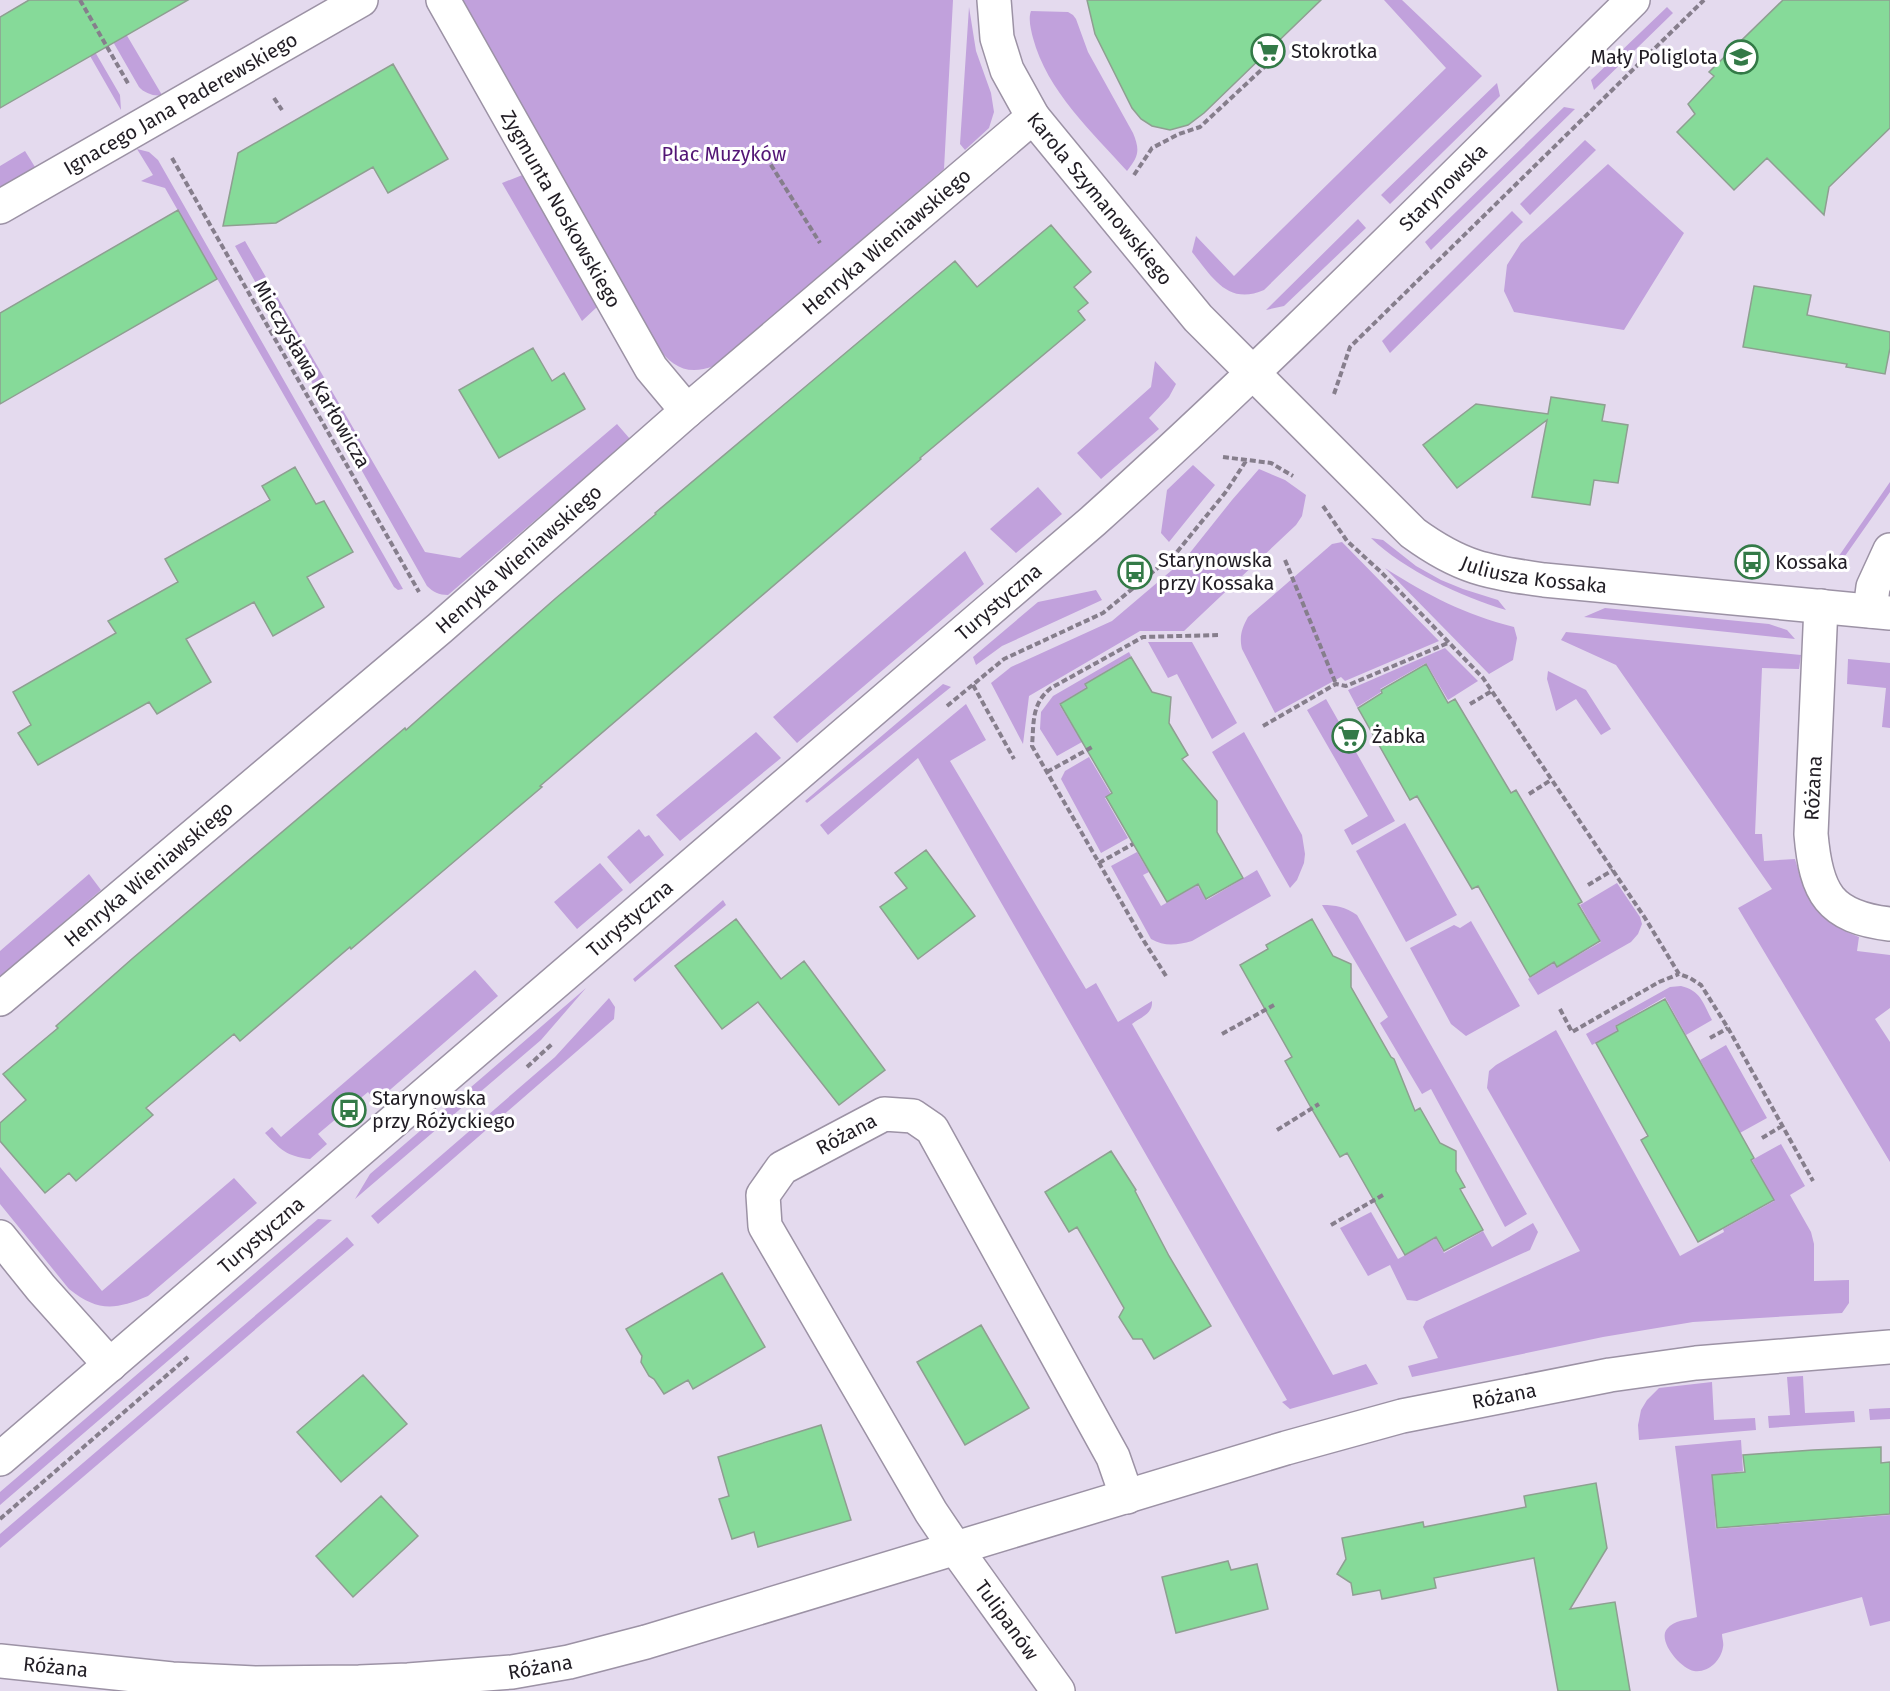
<svg xmlns="http://www.w3.org/2000/svg" width="1890" height="1691" font-family="'Fira Sans',sans-serif">
	<style>
		.green { fill: #c1a1dc }
		.building { fill: #86da99; stroke: #8e9f91; stroke-width: 1.5 }
		.lines { fill: none; stroke-linecap: round; stroke-linejoin: round }
		.minor-casing { stroke: #9c92a5; stroke-width: 36 }
		.path { stroke: #867e8c; stroke-width: 4; stroke-dasharray: 6 3; stroke-linecap: butt }
		.minor { stroke: #fff; stroke-width: 33 }
		.labels { text-anchor: middle; dominant-baseline: central; stroke-width: 6; stroke-linejoin: round; paint-order: stroke }
		.poi-label { font-size: 20px; fill: #211d24; stroke: #fff; text-anchor: start }
		.street-label { font-size: 20px; fill: #211d24; stroke: #fff }
		.park-label { font-size: 20px; fill: #531676; stroke: #fff }
	</style>
	<rect width="100%" height="100%" fill="#e4daee"/>
	<path class="green" d="M58,0H65L120,95L121,110Z
		M89,0H106L162,95C155,97 144,93 139,87Z
		M462,0H953L944,169L714,366C687,376 672,367 656,345L464,7Z
		M1384,0H1402L1482,76L1264,290C1228,306 1212,277 1192,252L1196,236L1234,276L1446,68Z
		M969,7L976,51L991,93L994,112L989,128L965,150L960,144Z
		M1667,7L1673,13L1594,90L1591,80Z
		M1031,11L1068,12L1073,15L1076,19L1088,52L1133,133C1140,150 1139,156 1127,171C1092,132 1047,91 1033,38C1031,30 1028,19 1031,11Z
		M1497,83L1500,96L1390,204L1381,195Z
		M1564,107L1575,109L1431,250L1425,242Z
		M1585,140L1596,150L1530,215L1520,204Z
		M137,149L149,152L158,160L403,589L398,590L394,587L165,188L141,181L153,175Z
		M25,151L35,167L0,188V166Z
		M1608,164L1684,233L1624,330L1514,312L1504,291L1507,265L1521,243Z
		M525,174L597,307L582,321L502,183Z
		M1512,211L1523,222L1390,353L1382,341Z
		M1358,219L1366,228L1284,306L1266,310Z
		M245,241L425,552L460,558L617,424L630,439L448,595C439,595 433,592 427,586L235,246Z
		M1155,361L1176,384L1169,397L1149,418L1159,429L1101,479L1077,453L1151,387Z
		M1193,465L1215,485L1169,542L1161,533L1167,490Z
		M1259,469L1285,480L1306,495L1302,516L1296,525L1184,631H1140L1029,696L1023,744L991,683L1011,667L1112,621L1185,559L1232,500Z
		M1890,482V492L1838,566H1832Z
		M1038,487L1062,514L1016,553L990,529Z
		M1371,538L1383,540L1416,566L1441,580L1463,589L1498,600L1506,610C1462,597 1404,570 1371,538Z
		M1342,542L1439,641L1345,681L1341,677L1275,713L1242,649C1239,636 1242,628 1248,617L1332,544Z
		M965,551L984,584L797,743L773,717Z
		M1385,568C1429,596 1464,614 1514,627L1517,638L1513,660L1489,674Z
		M1096,590L1102,600L1002,646L976,665L973,657L1038,602Z
		M1605,608L1769,624L1787,630L1795,639L1584,617Z
		M1566,632L1801,655L1799,669L1762,668L1755,834H1762L1764,861L1795,859C1808,903 1815,919 1859,937L1857,951L1890,955V1008L1875,1019L1890,1042V1162L1738,908L1772,889L1616,665L1561,640Z
		M1148,642H1192L1237,723L1212,739L1177,674L1168,678Z
		M1445,648L1478,681L1448,700L1426,663L1380,689L1381,692L1357,707L1348,690Z
		M1129,652L1131,656L1085,684L1086,688L1059,704L1082,742L1057,756L1040,729L1041,712L1053,696Z
		M1848,659L1890,663V728L1882,727L1886,688L1847,684Z
		M1548,671L1586,690L1611,729L1601,735L1576,699L1556,711L1547,679Z
		M943,684L951,687L807,803L805,801Z
		M1326,699L1395,821L1352,845L1344,830L1368,816L1307,710Z
		M966,704L986,740L950,761L1086,989L1096,983L1118,1022L1152,1001C1153,1014 1141,1017 1132,1024L1333,1375L1366,1364L1378,1384L1290,1409L1282,1402L1287,1400L918,758L828,835L820,825Z
		M756,732L781,758L680,841L656,815Z
		M1244,732L1302,835L1305,854L1304,863L1297,880L1290,888L1212,752Z
		M1089,757L1111,794L1105,798L1128,838L1101,853L1061,779L1065,771Z
		M1405,823L1457,915L1406,942L1356,851Z
		M639,829L645,837L649,835L664,855L630,884L607,857Z
		M1137,852L1149,872L1143,875L1161,906L1197,885L1207,900L1257,870L1271,896L1192,941C1177,945 1165,947 1151,939L1111,866Z
		M600,863L623,890L577,929L554,902Z
		M89,874L101,890L0,977V951Z
		M1617,883L1640,917L1642,924L1638,934L1631,942L1538,995L1528,979L1554,963L1557,967L1601,942L1580,905Z
		M723,900L726,905L635,982L633,979Z
		M1322,905C1336,905 1345,907 1357,915L1527,1214L1505,1227L1431,1089L1422,1094L1380,1023L1388,1017Z
		M1471,921L1520,1006L1466,1036L1451,1024L1410,948L1454,925L1460,928Z
		M475,970L498,996L376,1102L368,1092L318,1134L327,1144L310,1159C286,1156 281,1150 265,1133L272,1127L281,1137Z
		M1681,986C1701,991 1703,1003 1712,1020L1686,1035L1665,997L1615,1026L1618,1031L1592,1045L1586,1034L1670,987Z
		M586,988L541,1040L355,1199L370,1174Z
		M609,998L615,1007L614,1019L378,1224L371,1216L555,1057Z
		M1556,1030L1680,1256L1724,1232L1723,1229L1774,1201L1752,1160L1781,1144L1805,1186L1790,1195L1811,1232L1814,1244V1281L1849,1280V1303L1842,1313L1693,1322L1603,1337L1412,1377L1408,1366L1438,1358L1423,1327L1426,1321L1580,1251L1487,1088L1489,1071L1496,1065Z
		M1726,1045L1767,1118L1738,1134L1719,1102L1722,1100L1700,1060Z
		M0,1167L102,1291L234,1178L257,1203L148,1296C115,1310 98,1312 69,1289L0,1204Z
		M1371,1212L1398,1259L1436,1238L1444,1253L1483,1231L1492,1247L1533,1223L1538,1232L1530,1250L1417,1301L1407,1300L1390,1265L1368,1276L1340,1228Z
		M318,1219L332,1220L0,1505V1492Z
		M347,1237L354,1245L0,1548V1534Z
		M1803,1376L1805,1413L1854,1411L1855,1422L1769,1428L1768,1416L1790,1415L1787,1377Z
		M1712,1382L1714,1420L1755,1418L1756,1430L1639,1440L1638,1425L1641,1410L1647,1400L1659,1388Z
		M1890,1408V1419L1870,1420L1869,1409Z
		M1741,1440L1743,1471L1712,1475L1716,1529L1890,1515V1621L1870,1626L1862,1597L1722,1634C1722,1638 1724,1643 1723,1647C1721,1661 1708,1673 1694,1671C1681,1669 1657,1641 1667,1629C1674,1620 1687,1620 1697,1617L1675,1446Z"/>
	<path class="building" d="M29,0H188L0,108V17Z
		M1087,0H1321L1204,113L1188,125L1170,130L1152,126L1141,119L1132,108L1095,34Z
		M1783,0H1890V128L1829,187L1824,215L1767,158L1734,190L1677,132L1695,114L1688,104L1714,76L1709,72Z
		M393,64L448,159L388,193L373,167L276,223L223,226L238,153Z
		M178,210L217,279L0,404V313Z
		M1051,225L1091,272L1074,287L1088,303L1078,311L1085,320L920,458L921,459L540,786L542,787L351,949L350,947L240,1041L234,1034L146,1108L153,1115L76,1181L69,1173L45,1193L0,1141V1123L26,1100L3,1074L58,1028L56,1026L133,958L405,728L406,730L556,598L656,514L655,513L955,261L977,287Z
		M1754,286L1811,295L1807,315L1890,332V348L1885,374L1846,367L1847,364L1743,347Z
		M533,348L552,381L564,373L585,409L499,458L459,390Z
		M1551,397L1605,405L1602,421L1628,425L1618,483L1594,480L1590,505L1532,497L1547,420L1457,488L1423,445L1476,404L1548,414Z
		M295,467L316,504L324,501L353,552L307,577L324,607L273,636L254,602L186,639L211,682L157,714L149,702L38,765L18,733L31,725L13,692L116,633L108,621L178,582L165,559L270,500L262,486Z
		M1131,657L1152,692L1171,697L1169,723L1188,755L1182,759L1217,801V832L1243,878L1206,899L1198,884L1167,902L1106,797L1112,793L1060,704L1087,688L1085,684Z
		M1426,664L1448,703L1455,699L1511,793L1516,790L1582,902L1578,904L1600,941L1557,967L1554,962L1530,977L1478,886L1472,889L1417,796L1410,800L1358,708L1382,693L1381,690Z
		M926,850L975,916L918,959L880,907L907,888L895,873Z
		M736,919L781,979L804,961L885,1070L839,1105L758,1002L722,1029L675,966Z
		M1312,919L1333,956L1351,964V987L1391,1057L1394,1059L1415,1111L1420,1108L1440,1143L1456,1151V1171L1465,1187L1460,1189L1483,1230L1444,1251L1436,1237L1405,1255L1347,1153L1340,1157L1314,1113L1285,1061L1292,1057L1240,965L1268,949L1266,945Z
		M1665,999L1754,1158L1751,1160L1774,1200L1698,1242L1641,1140L1648,1136L1596,1043L1618,1031L1616,1026Z
		M1111,1151L1136,1190L1135,1191L1169,1256L1211,1326L1154,1359L1142,1339H1133L1119,1317L1124,1308L1077,1227L1069,1232L1045,1192Z
		M722,1273L765,1347L693,1389L688,1380L664,1394L654,1379L649,1376L641,1362L642,1356L626,1329Z
		M981,1325L1029,1408L965,1445L917,1362Z
		M363,1375L407,1424L341,1482L297,1432Z
		M821,1425L851,1520L758,1547L754,1532L732,1539L719,1499L729,1496L718,1457Z
		M1881,1447V1463L1890,1462V1514L1717,1528L1712,1475L1745,1472L1743,1455L1813,1450Z
		M1596,1483L1607,1548L1570,1609L1615,1602L1630,1691H1558L1534,1558L1434,1578L1436,1588L1382,1599L1380,1590L1353,1595L1351,1583L1337,1574L1346,1559L1342,1538L1423,1522L1424,1527L1526,1507L1524,1496Z
		M381,1496L418,1536L353,1597L316,1556Z
		M1228,1561L1231,1570L1257,1564L1268,1609L1176,1633L1162,1577Z"/>
	<g class="lines">
		<defs>
			<g id="minor">
				<path id="s1" d="M443,0L651,368L687,411"/>
				<path id="s2" d="M994,0L997,38L1007,70L1033,117L1198,318L1413,533C1461,568 1487,572 1544,580L1890,613"/>
				<path id="s3" d="M0,207L361,0"/>
				<path d="M1821,606L1811,834C1816,893 1829,917 1890,924"/>
				<path d="M1870,611L1873,587L1890,550"/>
				<path id="s4" d="M0,999L440,628L687,411L1033,117"/>
				<path d="M0,1237L41,1288L110,1365"/>
				<path id="s5" d="M0,1459L1093,521C1279,354 1454,175 1633,0"/>
				<path id="s6" d="M0,1661L172,1679L255,1683L359,1682L408,1680L512,1672L569,1662L646,1642L1286,1448L1402,1416L1610,1375L1696,1363L1890,1347"/>
				<path id="s7" d="M1058,1691L956,1549L931,1512L765,1226L763,1195L782,1168L884,1114L913,1116L932,1129L1113,1457L1127,1497"/>
			</g>
		</defs>
		<use href="#minor" class="minor-casing"/>
		<path class="path" d="M80,0L129,85
			M274,98L282,110
			M766,157L820,243
			M172,158L419,592
			M1134,175L1152,148L1179,134L1200,127L1274,58L1268,51
			M1334,394L1350,347L1704,0
			M1223,457L1271,463L1293,476
			M1323,506L1347,541L1381,572L1483,678L1645,918L1679,974L1690,978L1701,985L1728,1028L1813,1181
			M1285,560L1336,684
			M973,685L1014,759
			M1470,704L1492,691
			M947,706L1004,659L1103,613L1177,552L1225,493L1246,461
			M1263,726L1336,684L1346,686L1448,643
			M1047,772L1094,746
			M1529,794L1551,780
			M1099,863L1133,844
			M1588,885L1613,870
			M1166,976L1142,938L1032,746C1034,723 1031,704 1051,688L1143,637L1218,635
			M1560,1009L1572,1032L1659,982L1679,974
			M1222,1034L1274,1005
			M1710,1038L1728,1028
			M527,1067L552,1044
			M1277,1130L1319,1104
			M1762,1138L1782,1126
			M1331,1225L1383,1195
			M0,1519L188,1357"/>
		<use href="#minor" class="minor"/>
	</g>
	<defs>
		<symbol id="supermarket-ring" viewBox="-11 -11 22 22"><circle r="9.5" fill="#fff" stroke="#337a47" stroke-width="1.5"/><path d="M-6-5.5h2.5l.6 2H6L4.5 2H-2.5L-4.4-4H-6ZM-1.5 3.2a1.3 1.3 0 1 0 .1 0ZM3 3.2a1.3 1.3 0 1 0 .1 0Z" fill="#337a47"/></symbol>
		<symbol id="school-ring" viewBox="-11 -11 22 22"><circle r="9.5" fill="#fff" stroke="#337a47" stroke-width="1.5"/><path d="M0-5L7-2L0 1L-7-2ZM-4 1L0 2.5L4 1V4Q0 6-4 4Z" fill="#337a47"/></symbol>
		<symbol id="bus-ring" viewBox="-11 -11 22 22"><circle r="9.5" fill="#fff" stroke="#337a47" stroke-width="1.5"/><path d="M-5-6H5V4H4V6H2V4H-2V6H-4V4H-5ZM-3.5-4V0h7V-4ZM-3.5 1.2v1.5H-2V1.2ZM2 1.2v1.5H3.5V1.2Z" fill="#337a47"/></symbol>
	</defs>
	<g fill-rule="evenodd">
		<use href="#supermarket-ring" x="1249" y="32" width="38" height="38"/>
		<use href="#school-ring" x="1722" y="38" width="38" height="38"/>
		<use href="#bus-ring" x="1733" y="543" width="38" height="38"/>
		<use href="#bus-ring" x="1116" y="553" width="38" height="38"/>
		<use href="#supermarket-ring" x="1330" y="717" width="38" height="38"/>
		<use href="#bus-ring" x="330" y="1091" width="38" height="38"/>
	</g>
	<g class="labels">
		<g class="poi-label">
			<text x="1291" y="51">Stokrotka</text>
			<text x="1718" y="57" text-anchor="end">Mały Poliglota</text>
			<text x="1158" y="560">Starynowska<tspan x="1158" dy="23">przy Kossaka</tspan></text>
			<text x="1775" y="562">Kossaka</text>
			<text x="1372" y="736">Żabka</text>
			<text x="372" y="1098">Starynowska<tspan x="372" dy="23">przy Różyckiego</tspan></text>
		</g>
		<g class="street-label">
			<text stroke="none"><textPath href="#s3" startOffset="208">Ignacego Jana Paderewskiego</textPath></text>
			<text stroke="none"><textPath href="#s5" startOffset="1924">Starynowska</textPath></text>
			<text stroke="none"><textPath href="#s2" startOffset="231">Karola Szymanowskiego</textPath></text>
			<text stroke="none"><textPath href="#s1" startOffset="240">Zygmunta Noskowskiego</textPath></text>
			<text stroke="none"><textPath href="#s4" startOffset="1166">Henryka Wieniawskiego</textPath></text>
			<text transform="translate(312 374) rotate(60)">Mieczysława Karłowicza</text>
			<text stroke="none"><textPath href="#s4" startOffset="680">Henryka Wieniawskiego</textPath></text>
			<text stroke="none"><textPath href="#s2" startOffset="820">Juliusza Kossaka</textPath></text>
			<text stroke="none"><textPath href="#s5" startOffset="1316">Turystyczna</textPath></text>
			<text transform="translate(1813 788) rotate(-87)">Różana</text>
			<text stroke="none"><textPath href="#s4" startOffset="194">Henryka Wieniawskiego</textPath></text>
			<text stroke="none"><textPath href="#s5" startOffset="830">Turystyczna</textPath></text>
			<text stroke="none"><textPath href="#s7" startOffset="687">Różana</textPath></text>
			<text stroke="none"><textPath href="#s5" startOffset="344">Turystyczna</textPath></text>
			<text stroke="none"><textPath href="#s6" startOffset="1544">Różana</textPath></text>
			<text transform="translate(1007 1620) rotate(54)">Tulipanów</text>
			<text stroke="none"><textPath href="#s6" startOffset="56">Różana</textPath></text>
			<text stroke="none"><textPath href="#s6" startOffset="542">Różana</textPath></text>
		</g>
		<g class="park-label">
			<text x="724" y="154">Plac Muzyków</text>
		</g>
	</g>
</svg>
